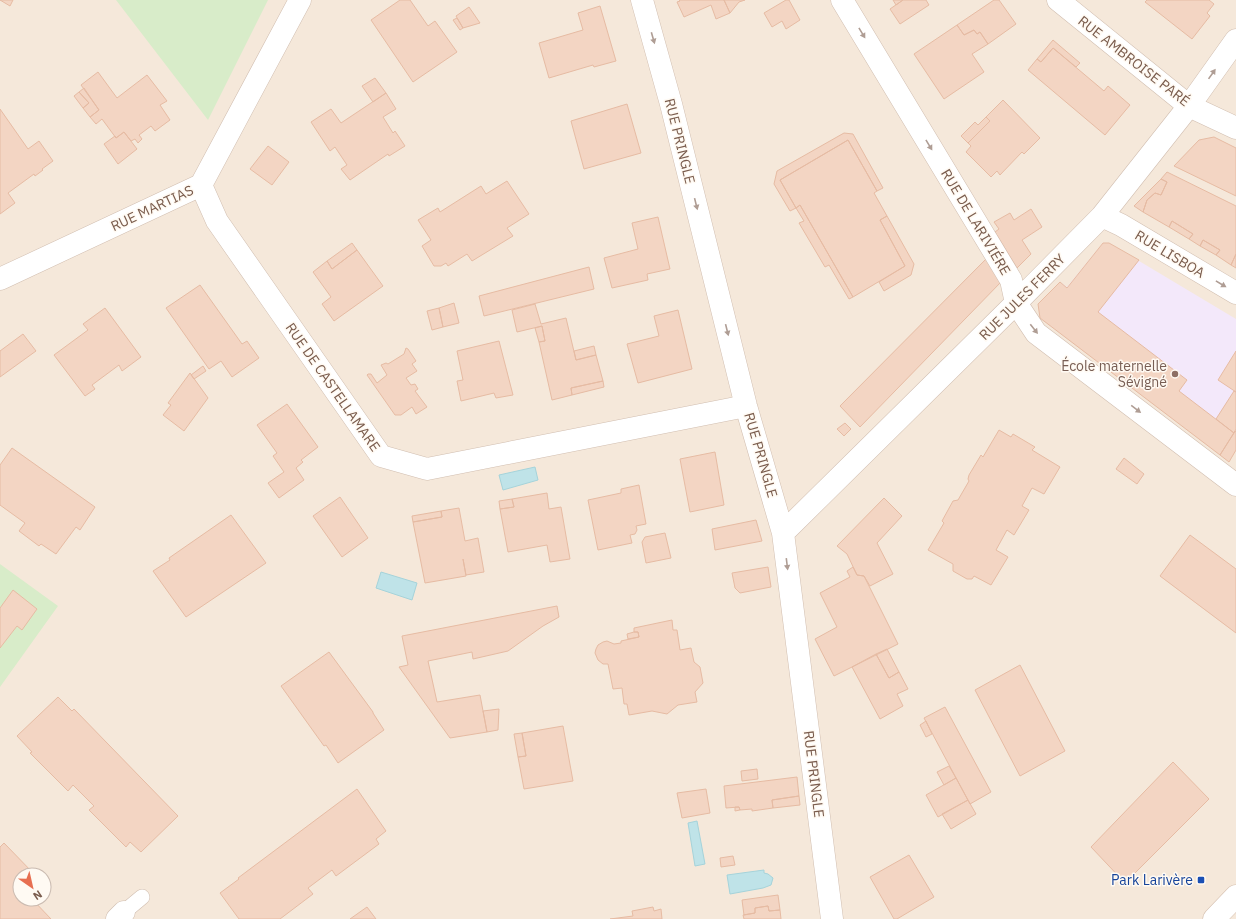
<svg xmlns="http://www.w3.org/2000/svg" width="1236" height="919" font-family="'IBM Plex Sans',sans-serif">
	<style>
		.residential { fill: #f5e8da; fill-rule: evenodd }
		.education { fill: #f3e8fa }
		.green { fill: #d8ecc9 }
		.water { fill: #bfe3e8; stroke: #a5d3da }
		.building { fill: #f3d5c3; stroke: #e6bba3 }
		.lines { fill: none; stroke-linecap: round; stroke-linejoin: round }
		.lane-casing { stroke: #d1beb0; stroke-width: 16 }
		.street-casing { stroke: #d1beb0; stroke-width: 23 }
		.secondary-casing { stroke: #d6c0b0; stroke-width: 23 }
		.lane { stroke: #fff; stroke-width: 15 }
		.street { stroke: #fff; stroke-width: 22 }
		.secondary { stroke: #fff; stroke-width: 22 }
		.oneway { fill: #af9d94 }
		.education-dot { fill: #8d6e63; stroke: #fffaf3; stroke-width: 1.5 }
		.transit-dot { fill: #1a4fb4; stroke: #fffaf3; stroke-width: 1.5 }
		.labels { text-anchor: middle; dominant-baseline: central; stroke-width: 3; stroke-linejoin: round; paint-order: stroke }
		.street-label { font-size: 14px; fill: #7a5c4d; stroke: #fffaf3 }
		.education-label { font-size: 14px; fill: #785e54; stroke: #fffaf3; text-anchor: end }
		.transit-label { font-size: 14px; fill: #164399; stroke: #fffaf3; text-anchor: end }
	</style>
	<rect width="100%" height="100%" fill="#fdf6ec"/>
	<path class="residential" d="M0,0H1236V919H0ZM20,875H44V899H20Z"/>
	<path class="education" d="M1103,243H1109L1236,319V429L1220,455L1038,304L1060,282L1067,287Z"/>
	<path class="green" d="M116,0H268L208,120Z
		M0,564L58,606L0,687Z"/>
	<path class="water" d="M535,467L538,480L503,490L499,475Z
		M381,572L417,583L412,600L376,588Z
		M697,821L705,864L695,866L688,823Z
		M764,870V873L768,874L773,878L771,885L763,888L730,894L727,875Z"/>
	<path class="building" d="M0,0H13L10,6Z
		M400,0H410L428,26L435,21L457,52L413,82L371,20Z
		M679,0H724L730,13L716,19L711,5L684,17L677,2L680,1Z
		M724,0H745L739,2L730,13Z
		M786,0H789L800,20L786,29L782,21L772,27L764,13Z
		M893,0H903L896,5Z
		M903,0H926L929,5L900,24L890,9Z
		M994,0H999L1016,24L988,44L980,32L977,34L974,30L964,35L957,25Z
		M1147,0H1209L1214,4L1207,13L1210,16L1192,39L1145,2Z
		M600,6L616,61L594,67L593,65L549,78L539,43L583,30L578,13Z
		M469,7L480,23L463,28L456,16Z
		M457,18L463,28L460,30L453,20Z
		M957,25L964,35L974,30L977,34L980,32L988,44L972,54L984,72L944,99L914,54Z
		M1053,40L1080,63L1076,67L1053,48L1041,62L1037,59Z
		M1053,48L1104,91L1108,86L1130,105L1105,135L1028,70L1037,59L1041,62Z
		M98,72L117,98L147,75L167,101L160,105L170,120L155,131L151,126L139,135L142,139L138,143L135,139L131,141L124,132L116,138L102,119L96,124L90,117L99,110L81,85Z
		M375,78L386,93L373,102L362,86Z
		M84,88L99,110L90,117L83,108L89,103L79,92Z
		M79,92L89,103L83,108L74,96Z
		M386,93L396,109L383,117L393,133L395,131L405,146L389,156L388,154L350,180L341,169L347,165L335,147L330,151L311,122L331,109L341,123Z
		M1003,100L1040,138L1024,154L1022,152L1000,175L997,171L991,177L966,152L971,146L968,143L990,121L986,117Z
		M627,104L641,153L584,169L571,121Z
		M0,109L28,149L39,141L53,161L42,169L43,170L35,176L34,174L8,193L15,203L0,214Z
		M986,117L990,121L968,143L961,136L975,122L978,125Z
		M124,132L137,149L118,164L104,144L115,136L116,138Z
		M844,133L853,134L883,188L877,191L848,140L780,180L796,208L790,211L774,184L777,171Z
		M1214,137L1236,148V196L1174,166L1199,140Z
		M848,140L877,191L874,193L887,216L880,220L905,266L853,297L800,205L796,208L780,180Z
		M268,146L289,162L272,185L250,169Z
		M1167,172L1236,206V254L1231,265L1216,255L1220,250L1203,240L1200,246L1189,239L1193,234L1172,221L1169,227L1143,212L1147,200L1155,193L1161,195L1167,182L1161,179Z
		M1161,179L1167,182L1161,195L1155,193L1147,200L1143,212L1134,206Z
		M507,181L529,214L507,228L513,236L472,261L467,254L448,266L446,263L441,266H434L422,246L431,240L418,220L438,208L440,212L481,186L486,194Z
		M800,205L853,297L849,299L829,265L825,267L799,223L804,221L796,208Z
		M1031,209L1042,227L1022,240L1031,254L1017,268L995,232L999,229L994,222L1010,213L1014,220Z
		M887,216L914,264L911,275L884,291L879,282L905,266L880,220Z
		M658,217L670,269L647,274L648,280L612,288L604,258L638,249L632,223Z
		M1172,221L1193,234L1189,239L1169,227Z
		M1203,240L1220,250L1216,255L1200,246Z
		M352,243L357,250L332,269L327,261Z
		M1103,243H1109L1139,260L1098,312L1187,380L1179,391L1234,433L1220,455L1040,318L1038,304L1060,282L1067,288Z
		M357,250L383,286L334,321L322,304L331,297L313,272L327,261L332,269Z
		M1236,254V268L1231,265Z
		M987,258L1001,282L860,427L840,406Z
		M589,267L594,289L484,316L479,296Z
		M200,285L242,344L247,341L259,358L232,377L221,361L209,369L166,308Z
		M454,303L459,323L443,327L439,308Z
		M535,304L541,324L566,318L576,360L596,355L603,381L571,388L572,395L552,400L539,342L545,341L542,326L517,332L512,310Z
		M105,308L141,357L122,371L119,365L92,385L95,389L85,396L54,355L88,330L83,324Z
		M439,308L443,327L432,330L427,311Z
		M678,310L692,369L638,383L627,344L659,336L654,316Z
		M542,326L545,341L539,342L535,328Z
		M23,334L36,351L0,377V351Z
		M499,341L513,395L496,398L494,393L461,401L457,381L463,380L457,351Z
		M594,346L596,355L576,360L574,351Z
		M406,348L408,349L416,361L412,364L417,371L406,378L411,385L415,384L418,389L415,391L427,407L416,414L412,407L401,415H395L367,375L368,374H371L377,383L387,375L381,365L386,363L388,364L404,354Z
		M1236,351V392L1218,380Z
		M203,366L206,371L194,379L191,375Z
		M190,373L208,398L184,431L163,415L171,405L168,403Z
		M603,381L604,387L572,395L571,388Z
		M1234,391L1236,392V429L1234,433L1216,419Z
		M287,404L318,447L301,460L303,462L296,468L304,480L279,498L268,483L284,472L273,456L277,453L257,425Z
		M845,423L851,429L844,436L837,429Z
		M999,430L1011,437L1013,434L1035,447L1032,450L1060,467L1044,494L1032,488L1022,506L1029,510L1014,535L1007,530L996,550L1008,557L991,585L974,576L972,579H967L953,571V564L928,550L944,523L942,521L953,501L958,500L969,481L968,479L969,475L981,455L983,457Z
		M1235,431L1236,432V450L1229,462L1220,455Z
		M12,448L95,507L80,530L76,527L56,554L41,544L39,546L19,531L25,523L0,505V465Z
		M715,452L724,505L690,512L680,459Z
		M1124,458L1144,474L1137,484L1116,469Z
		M639,485L646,524L636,526L637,530L635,534L630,535L632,543L598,550L588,500L621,493V489Z
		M547,493L549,509L561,507L570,559L550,562L547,545L508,552L500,509L514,507L512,499Z
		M340,497L368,538L342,557L313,516Z
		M884,498L902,516L877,543L893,574L870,586L864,576L857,575L847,554L837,546Z
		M512,499L514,507L500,509L499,501Z
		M459,508L465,541L478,538L484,572L466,575L463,559L466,576L425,583L413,522L442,517L441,511Z
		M441,511L442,517L413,522L412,516Z
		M231,515L266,563L186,617L153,571L170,560L169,558Z
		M756,520L762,541L715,550L712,529Z
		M665,533L671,558L646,563L642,542L645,537Z
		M1190,535L1236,569V633L1160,576Z
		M768,567L771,587L740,593L735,588L732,573Z
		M853,567L857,575L864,576L898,644L834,676L815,639L837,627L820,593L850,577L847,571Z
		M13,590L37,609L22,630L17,626L0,648V608Z
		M557,606L559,617L543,626L508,651L473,659L472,652L428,661L437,702L480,695L487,732L450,738L399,667L408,665L402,636Z
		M672,620L673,630H677L680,650L691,648L694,662L700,667L703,683L695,692L697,702L678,705L667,714L652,711L629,715L627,704H624L622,688L613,689L608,664H603L598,660L595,653L596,649L598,645L603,642L607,641L614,644L621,643V641L639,637L638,632H634V628Z
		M634,632H638L639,637L628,639L627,634Z
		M887,649L899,672L889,678L876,654Z
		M329,652L373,712V713L384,730L338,763L326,745L324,746L281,686Z
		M876,654L889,678L899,672L908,689L897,694L903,706L880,719L852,667Z
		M1020,665L1065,751L1020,776L975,690Z
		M58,697L72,711L74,709L178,816L141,852L130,842L126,847L89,810L94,806L73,785L68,791L30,753L32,752L17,736Z
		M945,707L991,792L970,804L924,718Z
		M499,709L498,730L487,732L483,711Z
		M926,721L932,734L926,737L920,725Z
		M563,726L573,781L524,789L518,757L526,756L522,733Z
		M522,733L526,756L518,757L514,734Z
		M1173,762L1209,799L1125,883L1091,847Z
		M949,766L956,778L944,785L937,772Z
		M757,769L758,779L742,781L741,771Z
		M797,777L799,796L772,800L773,808L752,811V809L740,810L739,807L726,808L724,786Z
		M956,778L968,800L938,817L926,795Z
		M357,789L386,831L376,839L379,844L336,876L332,870L308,888L313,894L280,919H239L220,893L239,879L238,878Z
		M706,789L710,813L682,818L677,793Z
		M799,796L800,805L773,808L772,800Z
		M968,800L976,814L951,829L942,814Z
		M735,807H739L740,810L735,811Z
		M4,843L35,875H20V899H32L51,919H0V847Z
		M909,855L934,897L897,919H894L870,877Z
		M733,856L735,865L721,867L720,858Z
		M778,895L780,910L769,911L768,906L755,908V913L744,915L742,900Z
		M768,906L769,911L780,910L781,919H744L743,915L755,913V908Z
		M367,907L376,919H350Z
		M653,907L654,911L661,909L662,919H610L633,916L632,911Z"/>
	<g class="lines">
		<defs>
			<path id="lane" d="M124,912L142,897"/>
			<path id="street" d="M642,0L671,104L746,406L783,533L832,919
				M842,0L1011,280L1016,303L1036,333L1236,485
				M1058,0L1189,106L1236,128
				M201,185L217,221L381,456L427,469L746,406
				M1102,216L1121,225L1236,293
				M0,279L201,185L300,0
				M783,533L1016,303L1102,216L1189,106L1236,40
				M117,919L124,912"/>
			<path id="secondary" d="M1214,919L1236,896"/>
		</defs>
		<use href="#lane" class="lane-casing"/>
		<use href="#street" class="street-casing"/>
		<use href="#secondary" class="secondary-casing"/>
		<use href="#lane" class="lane"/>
		<use href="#street" class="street"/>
		<use href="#secondary" class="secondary"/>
	</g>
	<defs><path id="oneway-solid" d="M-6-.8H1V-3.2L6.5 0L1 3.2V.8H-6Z"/></defs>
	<g class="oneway">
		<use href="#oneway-solid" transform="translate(862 33) rotate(59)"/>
		<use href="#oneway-solid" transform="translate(653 38) rotate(74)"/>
		<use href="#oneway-solid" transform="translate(1212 74) rotate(-55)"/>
		<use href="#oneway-solid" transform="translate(929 145) rotate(59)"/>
		<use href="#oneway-solid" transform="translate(696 204) rotate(76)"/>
		<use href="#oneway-solid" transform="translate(1221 284) rotate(31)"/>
		<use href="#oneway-solid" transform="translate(1034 329) rotate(52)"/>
		<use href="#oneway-solid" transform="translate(727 330) rotate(76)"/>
		<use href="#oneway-solid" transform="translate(1136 409) rotate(37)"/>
		<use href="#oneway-solid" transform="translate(787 564) rotate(83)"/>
	</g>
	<circle class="education-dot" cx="1175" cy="374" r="4"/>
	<rect class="transit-dot" x="1197" y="876" width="8" height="8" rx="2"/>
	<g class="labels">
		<g class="street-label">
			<text transform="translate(1134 61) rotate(38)">RUE AMBROISE PARÉ</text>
			<text transform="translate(680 141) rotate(76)">RUE PRINGLE</text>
			<text transform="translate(152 208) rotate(-25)">RUE MARTIAS</text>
			<text transform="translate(976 222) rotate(59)">RUE DE LARIVIÉRE</text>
			<text transform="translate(1170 254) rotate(31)">RUE LISBOA</text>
			<text transform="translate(1022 297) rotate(-45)">RUE JULES FERRY</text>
			<text transform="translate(333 387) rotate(55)">RUE DE CASTELLAMARE</text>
			<text transform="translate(761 455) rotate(74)">RUE PRINGLE</text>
			<text transform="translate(814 774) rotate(83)">RUE PRINGLE</text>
		</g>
		<g class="education-label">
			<text x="1167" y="366">École maternelle<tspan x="1167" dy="16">Sévigné</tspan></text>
		</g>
		<g class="transit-label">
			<text x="1193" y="880">Park Larivère</text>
		</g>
	</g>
	<g transform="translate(32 887) rotate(146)"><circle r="19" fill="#fffaf3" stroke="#cabbb1"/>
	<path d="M0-3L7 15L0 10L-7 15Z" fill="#e76f51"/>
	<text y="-6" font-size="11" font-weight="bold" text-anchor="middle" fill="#7a5c4d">N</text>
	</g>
</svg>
